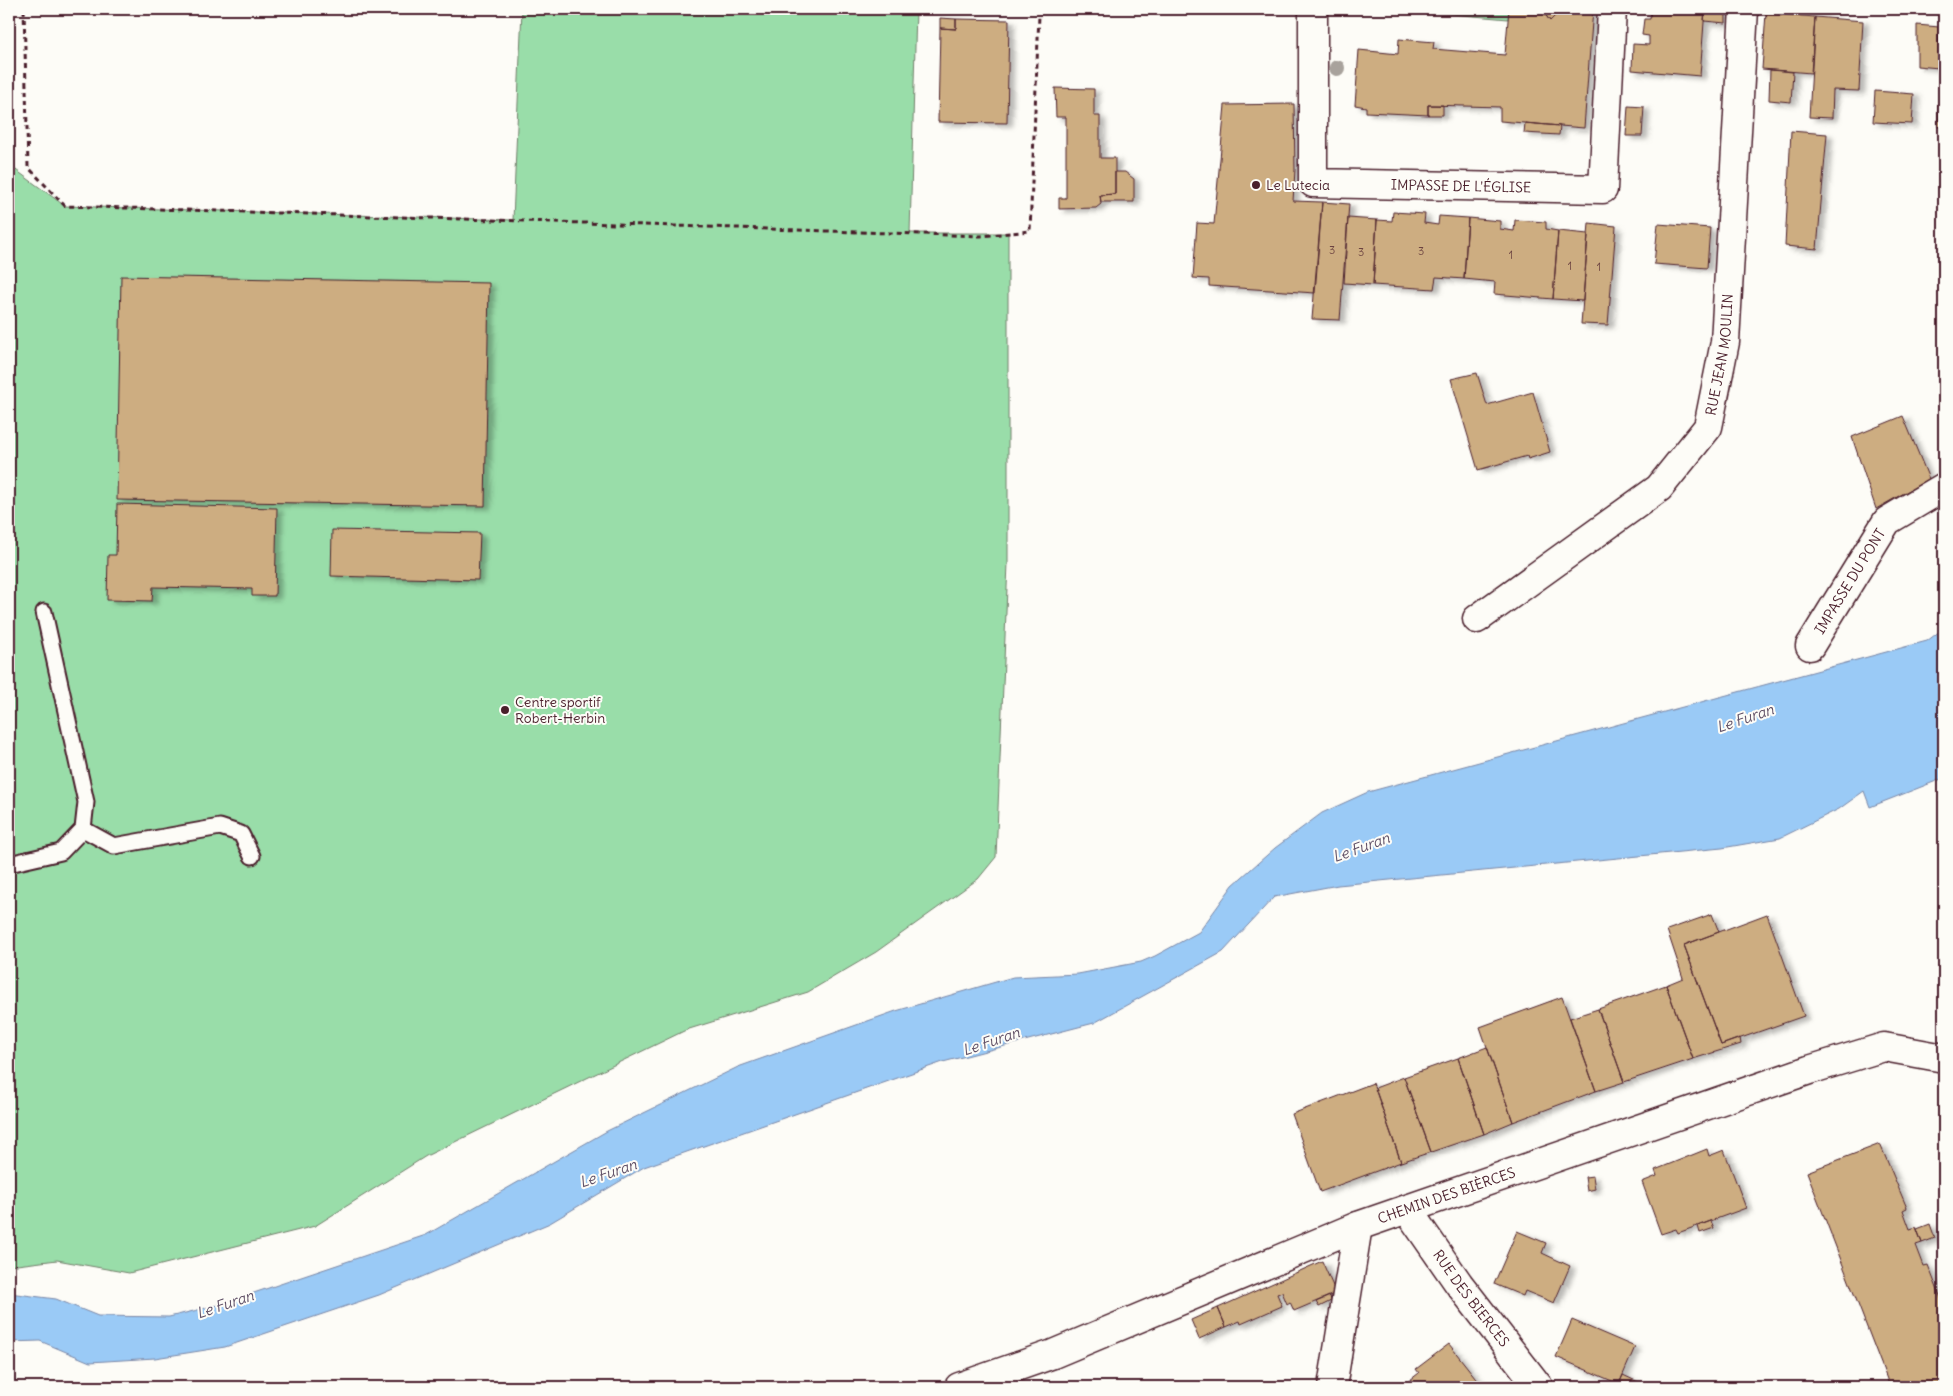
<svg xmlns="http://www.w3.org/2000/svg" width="1953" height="1396" font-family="Delius,sans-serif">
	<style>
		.green { fill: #99dda9; stroke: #727e6a }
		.water { fill: #9acaf6; stroke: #7a86a5 }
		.building { fill: #cdad81; stroke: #4a1f2b; filter: url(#shadow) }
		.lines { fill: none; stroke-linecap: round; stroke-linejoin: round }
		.service-casing { stroke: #4a1f2b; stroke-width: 19 }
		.minor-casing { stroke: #4a1f2b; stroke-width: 31 }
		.path { stroke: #4a1f2b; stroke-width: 3; stroke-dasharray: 5 4; stroke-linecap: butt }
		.service { stroke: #fdfcf7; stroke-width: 15 }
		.minor { stroke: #fdfcf7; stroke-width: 28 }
		.tree { fill: #a8a29c }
		.poi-dot { fill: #4a1f2b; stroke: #fdfcf7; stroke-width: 2 }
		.labels { text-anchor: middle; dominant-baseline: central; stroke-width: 4; stroke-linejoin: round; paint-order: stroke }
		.number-label { font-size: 11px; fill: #6b4240 }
		.poi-label { font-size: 14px; fill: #4a1f2b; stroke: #fdfcf7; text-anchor: start }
		.street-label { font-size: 14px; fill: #4a1f2b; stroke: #fdfcf7 }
		.water-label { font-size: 15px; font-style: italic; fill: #625268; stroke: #fdfcf7 }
	</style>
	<defs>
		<filter id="shadow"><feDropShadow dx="5.5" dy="3" stdDeviation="2.5" flood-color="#0004"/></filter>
	</defs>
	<rect width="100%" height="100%" fill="#fdfcf7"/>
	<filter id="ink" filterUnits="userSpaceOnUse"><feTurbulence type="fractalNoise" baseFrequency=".02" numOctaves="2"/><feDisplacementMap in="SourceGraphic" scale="10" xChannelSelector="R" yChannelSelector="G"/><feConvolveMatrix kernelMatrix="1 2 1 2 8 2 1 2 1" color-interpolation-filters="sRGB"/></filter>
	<g filter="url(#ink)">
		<path class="green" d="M522,9H916L910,233H1008V563L996,857L978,879L876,952L808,992L686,1030L426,1156L315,1226L129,1273L57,1260L9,1266V165L65,206L513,220Z
			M1393,9H1509L1508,19Z"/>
		<path class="water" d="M1944,628V778L1870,807L1864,791L1839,809L1780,838L1722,848L1338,885L1274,897L1223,952L1094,1023L943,1062L644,1167L550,1223L379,1295L225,1347L155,1358L90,1362L40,1341L9,1342V1293L56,1299L98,1316L169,1317L218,1305L426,1235L607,1131L738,1067L896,1011L1013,977L1078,974L1141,962L1155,956L1199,932L1233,885L1275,848L1322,813L1368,792L1927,641Z"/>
		<path class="building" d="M1509,9H1541L1550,21L1562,9H1593L1584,128L1500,121V107L1428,105V115L1366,112V107L1355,105L1359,50L1398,54L1399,39L1434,42L1433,49L1505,55Z
			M1541,9H1562L1550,21Z
			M1651,9H1705L1700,76L1632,70L1633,44L1649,45V36L1642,35L1644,19H1650Z
			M1705,9L1726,10V23L1704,21Z
			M1766,13L1815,17L1811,73L1762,69Z
			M1815,17L1863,21L1859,91L1833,90L1832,118L1809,117Z
			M940,18L956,19V29L940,28Z
			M956,19L1009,20L1007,123L938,122L940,28L956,29Z
			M1917,25L1939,27V68L1917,66Z
			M1939,27H1944V127H1938Z
			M1770,70L1793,72L1791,102L1769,100Z
			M1055,88L1094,89V116H1100V158H1115V194L1100,195L1101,204L1096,208L1059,209V198H1066V117H1056Z
			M1875,91L1914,94L1912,124L1873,122Z
			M1294,104L1295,170L1293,201L1322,202L1315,293L1209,286V279L1193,278L1197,223L1214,224L1225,105Z
			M1428,105H1443V115H1428Z
			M1628,106L1644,107L1642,136H1626Z
			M1525,123L1560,126L1559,135L1524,133Z
			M1791,131L1827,134L1817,249L1785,246Z
			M1115,172H1125L1134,179V202H1101L1100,195L1115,194Z
			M1322,202L1349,204L1340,320L1312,319Z
			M1393,212L1425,214L1424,223L1438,225L1439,216L1468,218L1464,279L1436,277L1434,289L1373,285L1377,220L1392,221Z
			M1348,218L1377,220L1373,285L1344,283Z
			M1468,218L1500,221V229L1514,231L1515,220L1546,222V229L1558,231L1553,299L1494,294L1495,282L1464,279Z
			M1589,223L1616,226L1608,325L1581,324Z
			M1658,224L1710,228L1707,268L1654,264Z
			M1558,231L1588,234L1583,301L1553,299Z
			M121,276L489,283L485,506L117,500Z
			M1477,373L1487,405L1533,392L1550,452L1528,459L1527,456L1478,470L1451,379Z
			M1903,416L1929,479L1876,509L1852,437Z
			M117,504L277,508L275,596H252V589L153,587L152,601L107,600L108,555H116Z
			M332,530L480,533L478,580L331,576Z
			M1712,914L1719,932L1684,945L1721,1045L1740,1038L1741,1044L1693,1059L1666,985L1683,978L1667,930Z
			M1767,914L1804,1016L1721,1045L1684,945Z
			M1666,985L1693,1059L1624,1082L1598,1009Z
			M1562,997L1596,1091L1513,1122L1480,1027Z
			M1598,1009L1624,1082L1596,1091L1570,1018Z
			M1487,1047L1513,1122L1484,1134L1458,1058Z
			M1458,1058L1484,1134L1431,1152L1404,1077Z
			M1404,1077L1431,1152L1401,1162L1375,1088Z
			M1373,1083L1401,1162L1320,1192L1292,1114Z
			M1880,1144L1907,1208L1903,1210L1910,1229L1916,1227L1922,1243L1916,1245L1924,1266L1928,1265L1944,1306V1387H1890L1807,1172Z
			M1707,1149L1709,1156L1724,1150L1746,1208L1678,1233L1676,1229L1661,1234L1642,1182L1657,1176L1655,1170Z
			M1593,1176L1595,1189L1587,1191L1585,1177Z
			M1711,1221L1714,1228L1700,1233L1698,1226Z
			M1930,1224L1935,1238L1922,1243L1917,1229Z
			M1517,1231L1546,1243L1542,1253L1570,1266L1554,1303L1525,1291L1523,1296L1494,1284Z
			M1322,1261L1336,1293L1294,1311L1290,1302L1287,1304L1282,1292L1277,1294L1282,1306L1241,1324L1240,1321L1226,1327L1218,1308Z
			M1330,1296L1331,1301L1319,1307L1316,1302Z
			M1218,1308L1226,1327L1199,1339L1191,1320Z
			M1572,1320L1635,1347L1619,1384L1556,1357Z
			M1449,1344L1479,1382L1472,1387H1401L1419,1373L1416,1369Z
			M1623,1375L1649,1387H1618Z"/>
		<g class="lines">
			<defs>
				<path id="service" d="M83,829L114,846L220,827L241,834L252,856
					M9,864L61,852L83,829L86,802L44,612"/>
				<g id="minor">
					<path id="s1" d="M1313,9V183L1603,189L1612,9"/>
					<path id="s2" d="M1477,619L1659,488L1708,427L1725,342L1744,9"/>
					<path id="s3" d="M1810,646L1887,521L1944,487"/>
					<path id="s4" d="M1407,1209L1459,1284L1539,1387"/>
					<path id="s5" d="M959,1387L1053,1354L1358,1226L1809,1070L1884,1047L1944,1058"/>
					<path d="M1332,1387L1358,1226"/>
				</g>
			</defs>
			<use href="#service" class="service-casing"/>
			<use href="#minor" class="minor-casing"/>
			<path class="path" d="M24,9L28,167L65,206L981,236L1030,231L1039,15L1041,9"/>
			<use href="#service" class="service"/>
			<use href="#minor" class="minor"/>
		</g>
		<circle class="tree" cx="1337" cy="68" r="8"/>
	</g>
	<g class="poi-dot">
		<circle cx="1256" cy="185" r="5"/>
		<circle cx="505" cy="710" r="5"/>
	</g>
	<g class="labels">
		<g class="number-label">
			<text x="1332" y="250">3</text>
			<text x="1421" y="251">3</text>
			<text x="1361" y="252">3</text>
			<text x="1511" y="255">1</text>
			<text x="1570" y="266">1</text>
			<text x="1599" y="267">1</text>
		</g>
		<g class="poi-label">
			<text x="1266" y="185">Le Lutecia</text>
			<text x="515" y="702">Centre sportif<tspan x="515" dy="16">Robert-Herbin</tspan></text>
		</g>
		<g class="street-label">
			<text stroke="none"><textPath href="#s1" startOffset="322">IMPASSE DE L'ÉGLISE</textPath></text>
			<text stroke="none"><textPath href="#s2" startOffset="376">RUE JEAN MOULIN</textPath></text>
			<text stroke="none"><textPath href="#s3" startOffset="76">IMPASSE DU PONT</textPath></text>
			<text stroke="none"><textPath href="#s5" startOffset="524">CHEMIN DES BIÈRCES</textPath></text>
			<text stroke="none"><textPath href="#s4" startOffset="110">RUE DES BIERCES</textPath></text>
		</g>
		<g class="water-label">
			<text transform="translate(1745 718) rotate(-19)">Le Furan</text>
			<text transform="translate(1361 847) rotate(-20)">Le Furan</text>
			<text transform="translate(991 1041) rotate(-19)">Le Furan</text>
			<text transform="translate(608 1173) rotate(-19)">Le Furan</text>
			<text transform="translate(225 1304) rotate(-19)">Le Furan</text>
		</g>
	</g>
	<rect width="1953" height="1396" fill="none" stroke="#fdfcf7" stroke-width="30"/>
	<rect x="15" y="15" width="1923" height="1366" fill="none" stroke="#4a1f2b" stroke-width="2" filter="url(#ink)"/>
</svg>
